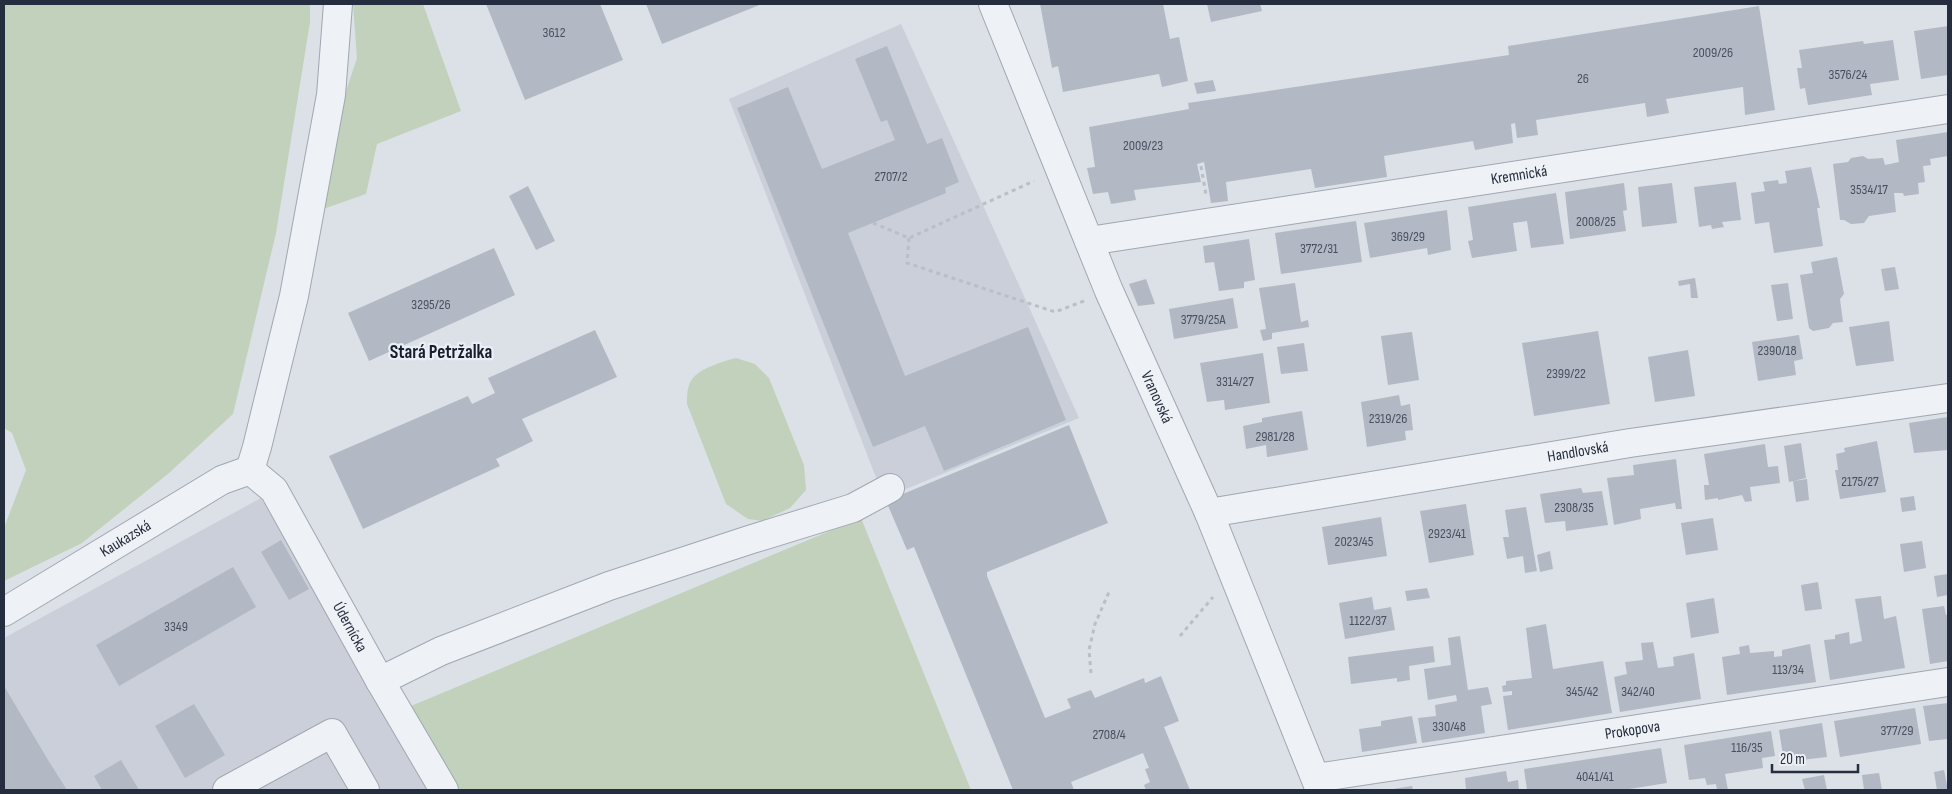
<svg xmlns="http://www.w3.org/2000/svg" width="1952" height="794" font-family="'Sofia Sans Condensed',sans-serif">
	<style>
		.built { fill: #cacfd9 }
		.green { fill: #c2d1bc }
		.building { fill: #b3b9c4 }
		.lines { fill: none; stroke-linecap: round; stroke-linejoin: round }
		.minor-casing { stroke: #a1a7b1; stroke-width: 30 }
		.path { stroke: #babec5; stroke-width: 3; stroke-dasharray: 4 4; stroke-linecap: butt }
		.minor { stroke: #eef1f5; stroke-width: 28 }
		.labels { text-anchor: middle; dominant-baseline: central; stroke-width: 4.5; stroke-linejoin: round; paint-order: stroke }
		.number-label { font-size: 14px; fill: #485160 }
		.street-label { font-size: 16px; fill: #252e3e; stroke: #ebeff5 }
		.quarter-label { font-size: 19px; font-weight: bold; fill: #171f2e; stroke: #ebeff5 }
	</style>
	<rect width="100%" height="100%" fill="#dce0e7"/>
	<path class="built" d="M901,24L1079,418L884,498L729,99Z
		M261,498L429,790H4V638Z"/>
	<path class="green" d="M4,4H310V22L276,233L233,414L169,473L82,543L4,581V528L26,470L12,433L4,428Z
		M353,4H423L461,111L377,144L366,194L323,209L335,124L357,58Z
		M736,358L755,364L769,378L804,465L806,490L790,508L762,521L748,519L726,504L687,404C687,395 687,385 693,378C701,368 724,361 736,358Z
		M861,518L971,790H460L411,706Z"/>
	<path class="building" d="M486,4H600L623,60L525,100Z
		M646,4H762L662,44Z
		M1040,4H1163L1170,39L1179,37L1188,81L1162,87L1159,74L1063,92L1058,66L1052,68Z
		M1207,4H1260L1262,11L1211,22Z
		M1759,6L1775,110L1745,115L1743,87L1666,99L1669,113L1647,117L1645,103L1536,120L1538,135L1517,138L1515,123L1511,124L1513,143L1475,150L1473,141L1384,156L1387,177L1315,188L1311,169L1226,182L1228,201L1211,203L1204,162L1197,164L1201,182L1134,190L1136,200L1111,204L1108,192L1093,194L1087,168L1095,167L1089,127L1189,109L1188,103L1509,55L1508,46Z
		M1948,26V75L1921,79L1914,31Z
		M1893,40L1899,80L1870,84L1872,95L1808,105L1805,88L1800,89L1797,68H1802L1799,50L1863,41L1864,44Z
		M887,46L927,144L942,138L959,182L945,188L946,193L848,233L905,376L1028,327L1066,420L944,471L925,426L873,447L737,108L788,87L822,169L895,140L887,120L881,122L855,59Z
		M1213,80L1216,91L1197,94L1194,83Z
		M1948,132V156L1930,159L1931,165L1923,166L1925,182L1918,183L1919,194L1904,196L1903,193H1894L1896,212L1869,216L1864,223L1851,224L1844,220H1840L1833,164L1848,162L1851,158L1863,156L1868,159L1883,158L1885,165L1899,162L1896,140Z
		M1811,167L1820,208H1817L1823,246L1774,253L1769,222L1755,224L1751,193L1765,191L1763,182L1778,180L1779,184L1787,183L1785,171Z
		M1736,182L1741,220L1722,222L1724,227L1712,229L1711,225L1699,227L1694,187Z
		M1624,183L1627,210L1623,211L1626,231L1570,239L1565,192Z
		M1672,183L1677,223L1642,227L1638,187Z
		M528,186L555,241L536,250L509,196Z
		M1556,193L1564,244L1531,248L1527,221L1513,223L1517,251L1472,258L1468,241L1473,240L1468,207Z
		M1447,210L1451,250L1428,255L1427,248L1370,258L1364,223Z
		M1356,221L1362,262L1281,274L1275,233Z
		M1249,239L1255,280L1244,282V288L1219,291L1214,262L1205,263L1203,246Z
		M494,248L515,295L369,361L348,313Z
		M1837,257L1844,294L1840,299L1843,322L1833,323L1829,328L1813,331L1809,328L1800,275L1813,273L1811,262Z
		M1895,267L1899,289L1885,291L1881,269Z
		M1695,278L1698,298H1691L1690,284L1679,286L1678,281Z
		M1146,279L1155,304L1138,306L1129,284Z
		M1295,283L1301,322L1308,320L1309,327L1272,333V339L1263,341L1260,330L1266,329L1259,288Z
		M1788,283L1793,319L1777,321L1771,285Z
		M1233,298L1238,328L1174,339L1169,309Z
		M1889,321L1894,361L1856,366L1849,327Z
		M595,330L617,377L522,419L533,441L496,459L500,466L363,529L329,456L468,396L472,404L495,393L488,378Z
		M1598,331L1610,404L1534,416L1522,343Z
		M1411,332H1412L1419,380L1388,385L1381,336Z
		M1799,335L1803,359L1794,361L1796,375L1758,381L1752,342Z
		M1304,343L1308,371L1281,374L1277,347Z
		M1688,350L1695,396L1655,402L1648,357Z
		M1263,353L1270,403L1225,410L1224,400L1207,402L1200,363Z
		M1399,395L1401,406L1410,404L1413,430L1405,431L1406,440L1367,447L1361,402Z
		M1302,411L1308,450L1267,457L1266,445L1246,449L1243,426L1262,422V418Z
		M1948,417V450L1914,453L1909,423Z
		M1069,425L1108,523L987,572V576L1045,718L1071,708L1067,699L1091,690L1095,698L1144,678L1145,683L1161,676L1179,721L1164,727L1190,790H1146L1144,785L1150,782L1145,769L1149,768L1143,753L1071,782L1074,790H1013L914,547L907,550L886,501Z
		M1877,441L1886,492L1840,499L1835,470H1838L1836,454L1845,452L1844,448Z
		M1801,443L1806,478L1789,482L1784,446Z
		M1765,444L1768,467L1778,466L1780,483L1750,487L1752,501L1745,502L1742,495L1718,500V498L1705,500L1704,485H1709L1704,454Z
		M1676,459L1682,509H1676L1675,503L1640,509L1641,519L1614,525L1607,478L1634,475L1633,465Z
		M1807,479L1809,500L1796,502L1793,481Z
		M1581,488L1583,493L1602,491L1608,525L1566,531L1565,521L1545,523L1540,494Z
		M1914,496L1916,510L1902,512L1900,498Z
		M1466,504L1474,555L1429,563L1420,511Z
		M1526,507L1537,571L1525,573L1523,556L1507,559L1503,537H1509L1505,510Z
		M1381,517L1387,556L1328,565L1322,527Z
		M1713,518L1718,550L1686,555L1681,523Z
		M281,540L309,589L289,600L261,552Z
		M1922,541L1926,568L1904,572L1900,544Z
		M1550,551L1553,569L1540,572L1537,555Z
		M233,567L256,607L119,686L96,645Z
		M1948,574V595L1937,597L1934,576Z
		M1818,582L1822,609L1805,611L1801,585Z
		M1427,588L1430,598L1407,601L1405,591Z
		M1881,596L1884,619L1896,616L1905,668L1830,680L1824,640L1835,639V635L1849,632L1850,644L1862,641L1855,599Z
		M1372,597L1374,610L1391,607L1395,630L1345,639L1339,603Z
		M1714,598L1719,633L1691,638L1686,603Z
		M1944,606L1946,615H1948V661L1930,664L1922,609Z
		M1546,624L1553,669L1603,661L1612,713L1508,730L1503,696L1512,695V691L1503,692L1502,686L1506,685V681L1532,678L1526,628Z
		M1460,636L1468,690L1488,687L1492,704L1481,706L1485,733L1422,743L1418,718L1436,716L1435,705L1457,701L1456,695L1428,700L1424,669L1451,665L1448,638Z
		M1653,642L1658,668L1674,666L1673,657L1694,653L1701,699L1620,712L1614,677L1627,674L1625,662L1643,660L1641,643Z
		M1810,644L1816,682L1727,695L1722,657L1740,654L1739,647L1749,645L1750,653L1774,651V657L1782,656V650Z
		M1433,646L1435,662L1409,666L1410,680L1397,682V678L1351,684L1348,657Z
		M4,686L48,760L67,790H4Z
		M1948,703V739L1929,741L1923,706Z
		M194,704L225,755L185,778L155,726Z
		M1915,708L1921,744L1840,757L1834,721Z
		M1412,716L1417,743L1362,752L1359,729L1381,726V721Z
		M1822,723L1827,757L1784,762L1779,730Z
		M1771,731L1775,756L1762,758L1763,768L1725,774L1728,790H1717L1716,784L1707,785L1705,778L1689,780L1684,745Z
		M1661,748L1667,783L1623,790H1527L1524,769Z
		M121,760L139,790H102L94,776Z
		M1944,770L1948,790H1937L1934,772Z
		M1506,771L1508,782L1518,780L1519,790H1466L1465,778Z
		M1879,773L1882,790H1864L1862,775Z
		M1824,775L1827,790H1805L1802,779Z
		M1412,786L1413,790H1393V789Z"/>
	<g class="lines">
		<defs>
			<g id="minor">
				<path id="s1" d="M993,4L1109,291L1209,513L1320,790"/>
				<path id="s2" d="M1089,241L1948,109"/>
				<path d="M250,470L257,447L294,296L331,95L338,4"/>
				<path id="s3" d="M250,470L274,490L380,681L444,790"/>
				<path id="s4" d="M1209,513L1630,443L1948,398"/>
				<path id="s5" d="M4,612L222,480L250,470"/>
				<path d="M380,681L441,651L609,586L749,540L853,508L890,488"/>
				<path id="s6" d="M1316,778L1948,682"/>
				<path d="M227,790L332,733L365,790"/>
			</g>
		</defs>
		<use href="#minor" class="minor-casing"/>
		<path class="path" d="M1201,166L1206,195
			M873,223L909,238L1034,181
			M909,238L907,263L1055,312L1084,301
			M1180,636L1213,597
			M1091,673L1089,650L1095,624L1109,592"/>
		<use href="#minor" class="minor"/>
	</g>
	<g class="labels">
		<g class="number-label">
			<text x="554" y="32">3612</text>
			<text x="1713" y="52">2009/26</text>
			<text x="1848" y="74">3576/24</text>
			<text x="1583" y="78">26</text>
			<text x="1143" y="145">2009/23</text>
			<text x="891" y="176">2707/2</text>
			<text x="1869" y="189">3534/17</text>
			<text x="1596" y="221">2008/25</text>
			<text x="1408" y="236">369/29</text>
			<text x="1319" y="248">3772/31</text>
			<text x="431" y="304">3295/26</text>
			<text x="1203" y="319">3779/25A</text>
			<text x="1777" y="350">2390/18</text>
			<text x="1566" y="373">2399/22</text>
			<text x="1235" y="381">3314/27</text>
			<text x="1388" y="418">2319/26</text>
			<text x="1275" y="436">2981/28</text>
			<text x="1860" y="481">2175/27</text>
			<text x="1574" y="507">2308/35</text>
			<text x="1447" y="533">2923/41</text>
			<text x="1354" y="541">2023/45</text>
			<text x="1368" y="620">1122/37</text>
			<text x="176" y="626">3349</text>
			<text x="1788" y="669">113/34</text>
			<text x="1582" y="691">345/42</text>
			<text x="1638" y="691">342/40</text>
			<text x="1449" y="726">330/48</text>
			<text x="1897" y="730">377/29</text>
			<text x="1109" y="734">2708/4</text>
			<text x="1747" y="747">116/35</text>
			<text x="1595" y="776">4041/41</text>
		</g>
		<g class="street-label">
			<text stroke="none"><textPath href="#s2" startOffset="435">Kremnická</textPath></text>
			<text stroke="none"><textPath href="#s1" startOffset="426">Vranovská</textPath></text>
			<text stroke="none"><textPath href="#s4" startOffset="374">Handlovská</textPath></text>
			<text stroke="none"><textPath href="#s5" startOffset="142">Kaukazská</textPath></text>
			<text stroke="none"><textPath href="#s3" startOffset="188">Údernícka</textPath></text>
			<text stroke="none"><textPath href="#s6" startOffset="320">Prokopova</textPath></text>
		</g>
		<g class="quarter-label">
			<text x="441" y="352">Stará Petržalka</text>
		</g>
	</g>
	<rect width="1952" height="794" fill="none" stroke="#252e3e" stroke-width="10"/>
	<path d="M1772 764v8h86v-8" fill="none" stroke="#252e3e" stroke-width="2.5"/>
	<text x="1780" y="764" font-size="15" fill="#252e3e" stroke="#ebeff5" stroke-width="4" paint-order="stroke">20 m</text>
</svg>
